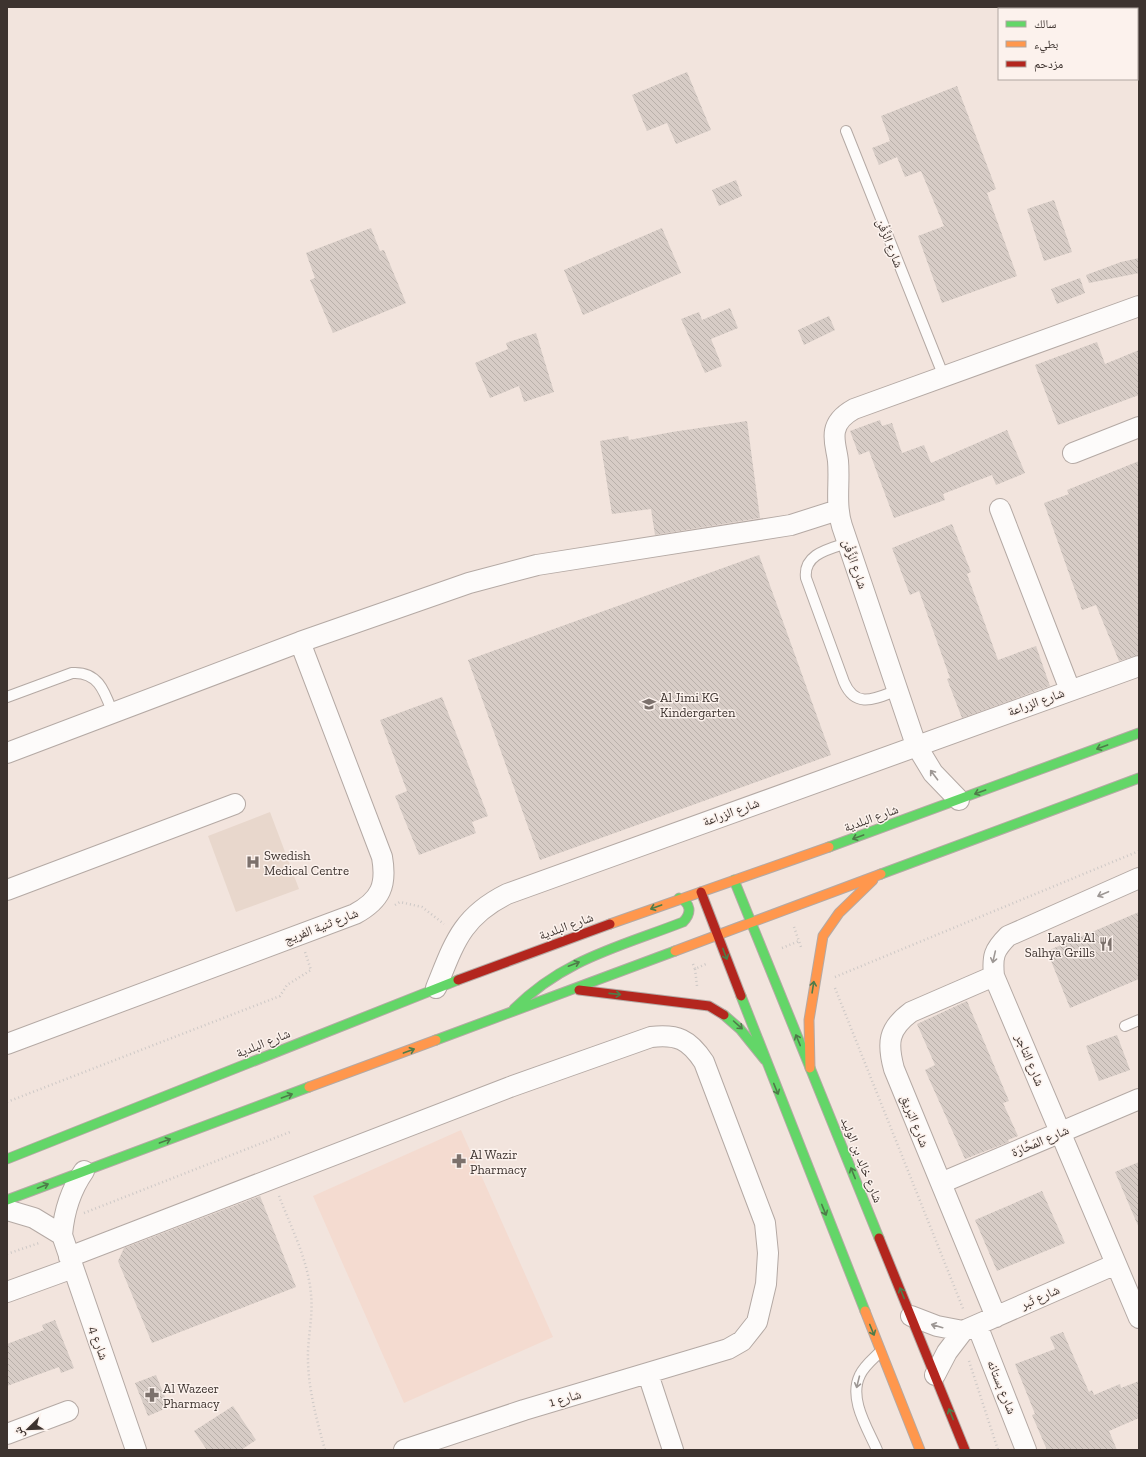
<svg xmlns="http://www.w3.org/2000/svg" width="1146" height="1457" font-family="'Zilla Slab','Noto Naskh Arabic',serif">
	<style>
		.built { fill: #f4dbd0 }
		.medical { fill: #e8d7cc }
		.building { fill: url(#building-back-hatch) }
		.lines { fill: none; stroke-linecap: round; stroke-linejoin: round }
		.lane-casing { stroke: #b4a9a4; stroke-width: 12 }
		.street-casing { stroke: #b4a9a4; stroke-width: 22 }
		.fast-casing { stroke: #b4a9a4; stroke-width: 11 }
		.slow-casing { stroke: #b4a9a4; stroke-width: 11 }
		.jam-casing { stroke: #b4a9a4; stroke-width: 11 }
		.path { stroke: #cdc8c6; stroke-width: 2.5; stroke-dasharray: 1 3; stroke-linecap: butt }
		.lane { stroke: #fdfbfa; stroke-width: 10 }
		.street { stroke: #fdfbfa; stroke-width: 20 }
		.fast { stroke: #63d668; stroke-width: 9 }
		.slow { stroke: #ff974d; stroke-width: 9 }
		.jam { stroke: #b3261e; stroke-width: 9 }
		.oneway { stroke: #4e7c49 }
		.oneway2 { stroke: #9d9794 }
		.labels { text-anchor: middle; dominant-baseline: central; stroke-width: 3; stroke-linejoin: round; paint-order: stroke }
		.street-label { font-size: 13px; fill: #3d332f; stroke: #fcf2ed }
		.poi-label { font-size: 13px; fill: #3d332f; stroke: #fcf2ed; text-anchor: start }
	</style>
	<defs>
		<pattern id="building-back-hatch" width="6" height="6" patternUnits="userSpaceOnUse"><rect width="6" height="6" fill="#d7ccc6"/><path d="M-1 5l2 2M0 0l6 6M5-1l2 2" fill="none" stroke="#b9b0aa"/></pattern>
	</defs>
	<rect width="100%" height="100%" fill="#f2e4dd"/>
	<path class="built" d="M461,1130L553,1337L404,1403L313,1196Z"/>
	<path class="medical" d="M270,812L299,889L236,912L208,836Z"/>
	<path class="building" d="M687,72L711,130L676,144L667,123L647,131L632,95Z
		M957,86L996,189L987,193L1017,276L942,303L918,236L944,226L921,171L905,177L897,157L879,165L872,148L890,141L881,116Z
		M736,180L742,196L719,206L712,190Z
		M1054,200L1072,252L1044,261L1027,209Z
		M371,228L380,251L384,250L406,303L333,333L310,280L315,278L306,253Z
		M662,228L681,273L583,315L564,270Z
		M1139,258V273L1089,283L1086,275L1121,262Z
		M1080,278L1085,293L1057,304L1051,289Z
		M730,308L738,328L711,339L722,366L705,373L681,319L699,312L702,320Z
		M829,316L835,330L804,345L798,330Z
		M536,333L554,392L524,402L519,386L490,398L475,363L508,349L506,343Z
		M1097,342L1105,364L1139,350V395L1058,425L1035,365Z
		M880,420L882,426L892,423L902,453L924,445L931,463L1007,430L1025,473L996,485L992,475L943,494L945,500L894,518L869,451L859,455L850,431Z
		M747,421L760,518L655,535L651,509L612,514L600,441L628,436L629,440L672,432Z
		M1139,461V655L1119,661L1096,605L1082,610L1044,503L1069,494L1067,490Z
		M952,524L971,572L967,574L998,660L1036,646L1050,686L962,718L947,679L950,678L919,591L910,595L892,548Z
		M759,555L831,755L540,860L468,660Z
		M442,697L488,816L472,822L476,833L419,855L395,796L407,791L380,720Z
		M1139,912V979L1070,1008L1047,951Z
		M967,1001L1009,1101L1003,1103L1018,1136L1008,1140L1009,1142L965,1159L925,1070L935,1065L917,1024Z
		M1117,1035L1130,1070L1099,1081L1086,1046Z
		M1139,1162V1228L1115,1172Z
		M1042,1191L1065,1243L997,1271L975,1220Z
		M260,1196L296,1287L152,1343L118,1261L124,1248Z
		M55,1320L74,1368L61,1373L59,1367L7,1386V1344L44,1330L42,1325Z
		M1063,1332L1089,1392L1092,1390L1094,1395L1120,1384L1121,1388L1139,1381V1418L1109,1431L1117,1450H1047L1032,1415L1035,1414L1015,1364L1055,1349L1050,1337Z
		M156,1375L169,1407L148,1416L135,1383Z
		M233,1406L256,1440L241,1450H207L194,1431Z"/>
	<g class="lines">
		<defs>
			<path id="lane" d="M846,131L944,377
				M847,543C829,549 803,554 806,578L844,682C856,710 876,698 898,690
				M7,697L72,673C99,671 105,693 113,714
				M1125,1026L1139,1020
				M877,1450C868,1429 848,1399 860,1375C864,1366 873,1359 880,1352"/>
			<path id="street" d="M1073,453L1139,427
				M1000,509L1070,690
				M7,753L300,642L469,583L537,565L791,525L838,510
				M959,800L933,773L916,745L842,526C835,504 840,483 838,461C837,451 833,441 835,431C837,420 845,414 854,409L1139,306
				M1139,878L1008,936C994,950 992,956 994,976L1139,1318
				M7,890L235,804
				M994,976L911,1012C888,1029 887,1043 894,1069L996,1317
				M436,988C454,944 461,917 507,894L1139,666
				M7,1044L355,914C381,900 387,885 382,857L300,642
				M84,1171C70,1191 64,1211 62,1235L136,1450
				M941,1183L1139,1099
				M7,1210L34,1218L62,1235
				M69,1257L510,1087L651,1037C677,1034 689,1039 704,1062L765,1223L768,1253L766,1284L757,1322L742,1341L728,1349L524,1410L404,1450
				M7,1292L73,1268
				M911,1316L937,1326L963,1331
				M977,1325L1026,1450
				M648,1374L673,1450
				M935,1375L947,1352L963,1331L1116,1264
				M7,1434L68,1411"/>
			<path id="fast" d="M829,847L1139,733
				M881,874L1139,778
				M734,880L879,1238
				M741,996L865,1311
				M514,1009C564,959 619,947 683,922C692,913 691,903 679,898
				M724,1015L740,1029L765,1060
				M436,1040L675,951
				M7,1159L458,980
				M7,1200L309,1087"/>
			<path id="slow" d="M610,924L829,847
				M675,951L881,874
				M810,1068L809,1020L823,936L839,913L873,880
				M309,1087L436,1040
				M865,1311L920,1450"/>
			<path id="jam" d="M701,892L741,996
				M458,980L610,924
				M579,990L709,1006L724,1015
				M879,1238L965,1450"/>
		</defs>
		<use href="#lane" class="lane-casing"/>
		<use href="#street" class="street-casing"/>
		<use href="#fast" class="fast-casing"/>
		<use href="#slow" class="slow-casing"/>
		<use href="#jam" class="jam-casing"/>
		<path class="path" d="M395,905L400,902L422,907L444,924
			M794,927L801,947
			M782,948L799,941
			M693,964L695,969L708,963
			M695,969L697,986
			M835,977L1139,851
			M835,988L964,1311
			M7,1102L280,996L287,985L311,970L305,952
			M279,1196C291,1227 308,1260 311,1294C313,1313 309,1332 308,1351C307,1385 316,1417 325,1450
			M84,1213L290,1132
			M7,1254L39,1243
			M969,1361L998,1450"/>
		<use href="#lane" class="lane"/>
		<use href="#street" class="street"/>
		<use href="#fast" class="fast"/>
		<use href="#slow" class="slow"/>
		<use href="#jam" class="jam"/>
	</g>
	<defs><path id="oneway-shaft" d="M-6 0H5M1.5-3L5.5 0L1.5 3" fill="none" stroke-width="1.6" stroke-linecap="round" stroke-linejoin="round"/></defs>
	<g class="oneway">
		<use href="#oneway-shaft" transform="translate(1102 747) rotate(160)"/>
		<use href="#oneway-shaft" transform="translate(980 792) rotate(160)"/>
		<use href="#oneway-shaft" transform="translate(858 837) rotate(160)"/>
		<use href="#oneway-shaft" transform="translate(656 907) rotate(160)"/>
		<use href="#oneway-shaft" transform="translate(725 954) rotate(69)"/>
		<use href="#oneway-shaft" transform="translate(574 964) rotate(-21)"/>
		<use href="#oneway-shaft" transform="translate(813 987) rotate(-81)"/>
		<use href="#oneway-shaft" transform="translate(615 994) rotate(6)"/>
		<use href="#oneway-shaft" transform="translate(738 1025) rotate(42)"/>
		<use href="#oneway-shaft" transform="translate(798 1040) rotate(-112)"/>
		<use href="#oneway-shaft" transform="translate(409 1051) rotate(-20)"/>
		<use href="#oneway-shaft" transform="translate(776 1089) rotate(68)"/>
		<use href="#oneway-shaft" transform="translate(287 1096) rotate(-20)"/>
		<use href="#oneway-shaft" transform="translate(165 1141) rotate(-20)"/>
		<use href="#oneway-shaft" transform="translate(853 1173) rotate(-112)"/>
		<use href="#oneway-shaft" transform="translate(43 1186) rotate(-21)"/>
		<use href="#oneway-shaft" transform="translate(824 1210) rotate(68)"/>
		<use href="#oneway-shaft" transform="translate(902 1293) rotate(-112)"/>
		<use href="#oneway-shaft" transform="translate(872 1330) rotate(68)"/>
		<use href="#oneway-shaft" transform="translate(951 1414) rotate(-112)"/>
	</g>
	<g class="oneway2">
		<use href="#oneway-shaft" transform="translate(934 775) rotate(-127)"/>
		<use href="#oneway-shaft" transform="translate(1103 894) rotate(157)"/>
		<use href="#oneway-shaft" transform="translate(994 957) rotate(103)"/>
		<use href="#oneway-shaft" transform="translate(937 1326) rotate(-164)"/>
		<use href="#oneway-shaft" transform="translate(858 1382) rotate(104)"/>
	</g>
	<defs>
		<symbol id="school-bare" viewBox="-9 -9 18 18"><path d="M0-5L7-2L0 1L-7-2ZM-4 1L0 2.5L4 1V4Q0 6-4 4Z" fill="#7c716c" stroke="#fcf2ed" stroke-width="2.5" paint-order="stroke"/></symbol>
		<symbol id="hospital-bare" viewBox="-9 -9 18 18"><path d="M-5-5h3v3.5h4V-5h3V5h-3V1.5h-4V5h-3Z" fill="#7c716c" stroke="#fcf2ed" stroke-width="2.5" paint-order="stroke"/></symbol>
		<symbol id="restaurant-bare" viewBox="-9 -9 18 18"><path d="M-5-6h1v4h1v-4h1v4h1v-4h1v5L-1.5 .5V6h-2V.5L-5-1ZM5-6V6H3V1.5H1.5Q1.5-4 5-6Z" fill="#7c716c" stroke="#fcf2ed" stroke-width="2.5" paint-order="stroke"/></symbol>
		<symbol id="pharmacy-bare" viewBox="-9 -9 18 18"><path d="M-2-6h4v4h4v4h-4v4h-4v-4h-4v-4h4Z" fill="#7c716c" stroke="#fcf2ed" stroke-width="2.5" paint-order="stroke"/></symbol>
	</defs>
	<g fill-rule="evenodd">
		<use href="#school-bare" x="639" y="694" width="20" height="20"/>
		<use href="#hospital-bare" x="243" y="852" width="20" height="20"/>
		<use href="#restaurant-bare" x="1096" y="934" width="20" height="20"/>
		<use href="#pharmacy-bare" x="449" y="1151" width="20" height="20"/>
		<use href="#pharmacy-bare" x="142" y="1385" width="20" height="20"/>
	</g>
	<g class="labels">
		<g class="street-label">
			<text transform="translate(890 243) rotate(68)">شارع الزَّفْن</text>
			<text transform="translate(855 564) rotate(71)">شارع الزَّفْن</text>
			<text transform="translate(1036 702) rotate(-20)">شارع الزراعة</text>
			<text transform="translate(731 812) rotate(-20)">شارع الزراعة</text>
			<text transform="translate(871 818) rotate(-20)">شارع البلدية</text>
			<text transform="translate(321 926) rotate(-21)">شارع ثنية الفريج</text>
			<text transform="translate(566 926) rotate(-20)">شارع البلدية</text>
			<text transform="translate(263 1043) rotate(-22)">شارع البلدية</text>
			<text transform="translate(1030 1060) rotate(67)">شارع التاجر</text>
			<text transform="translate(915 1121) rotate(68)">شارع البَريق</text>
			<text transform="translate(1040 1141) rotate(-23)">شارع المَحَّارَة</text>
			<text transform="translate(862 1160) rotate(68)">شارع خالِد بن الوليد</text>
			<text transform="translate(1040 1297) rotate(-24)">شارع ثَبر</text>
			<text transform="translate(99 1343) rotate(71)">شارع 4</text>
			<text transform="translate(1002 1387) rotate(68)">شارع بستانه</text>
			<text transform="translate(565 1398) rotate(-16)">شارع 1</text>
		</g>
		<g class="poi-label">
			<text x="660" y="697">Al Jimi KG<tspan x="660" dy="15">Kindergarten</tspan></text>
			<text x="264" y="855">Swedish<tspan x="264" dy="15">Medical Centre</tspan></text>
			<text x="1095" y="937" text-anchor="end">Layali Al<tspan x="1095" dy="15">Salhya Grills</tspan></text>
			<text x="470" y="1154">Al Wazir<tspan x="470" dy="15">Pharmacy</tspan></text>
			<text x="163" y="1388">Al Wazeer<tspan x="163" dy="15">Pharmacy</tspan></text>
		</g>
	</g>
	<rect width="1146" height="1457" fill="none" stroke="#3d332f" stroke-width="16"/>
	<rect x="998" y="8" width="140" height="72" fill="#fcf2ed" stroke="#b0a6a1"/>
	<rect x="1006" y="21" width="20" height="6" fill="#63d668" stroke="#b0a6a1"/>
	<text x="1034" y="28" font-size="12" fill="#3d332f">سالك</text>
	<rect x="1006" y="41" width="20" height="6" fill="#ff974d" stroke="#b0a6a1"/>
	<text x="1034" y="48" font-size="12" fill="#3d332f">بطيء</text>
	<rect x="1006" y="61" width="20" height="6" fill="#b3261e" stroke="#b0a6a1"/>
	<text x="1034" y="68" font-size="12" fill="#3d332f">مزدحم</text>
	<g transform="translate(28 1429) rotate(247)" stroke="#fcf2ed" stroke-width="3" paint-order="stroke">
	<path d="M0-3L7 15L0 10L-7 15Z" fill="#3d332f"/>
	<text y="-6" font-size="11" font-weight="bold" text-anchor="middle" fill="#3d332f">ش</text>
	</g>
</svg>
